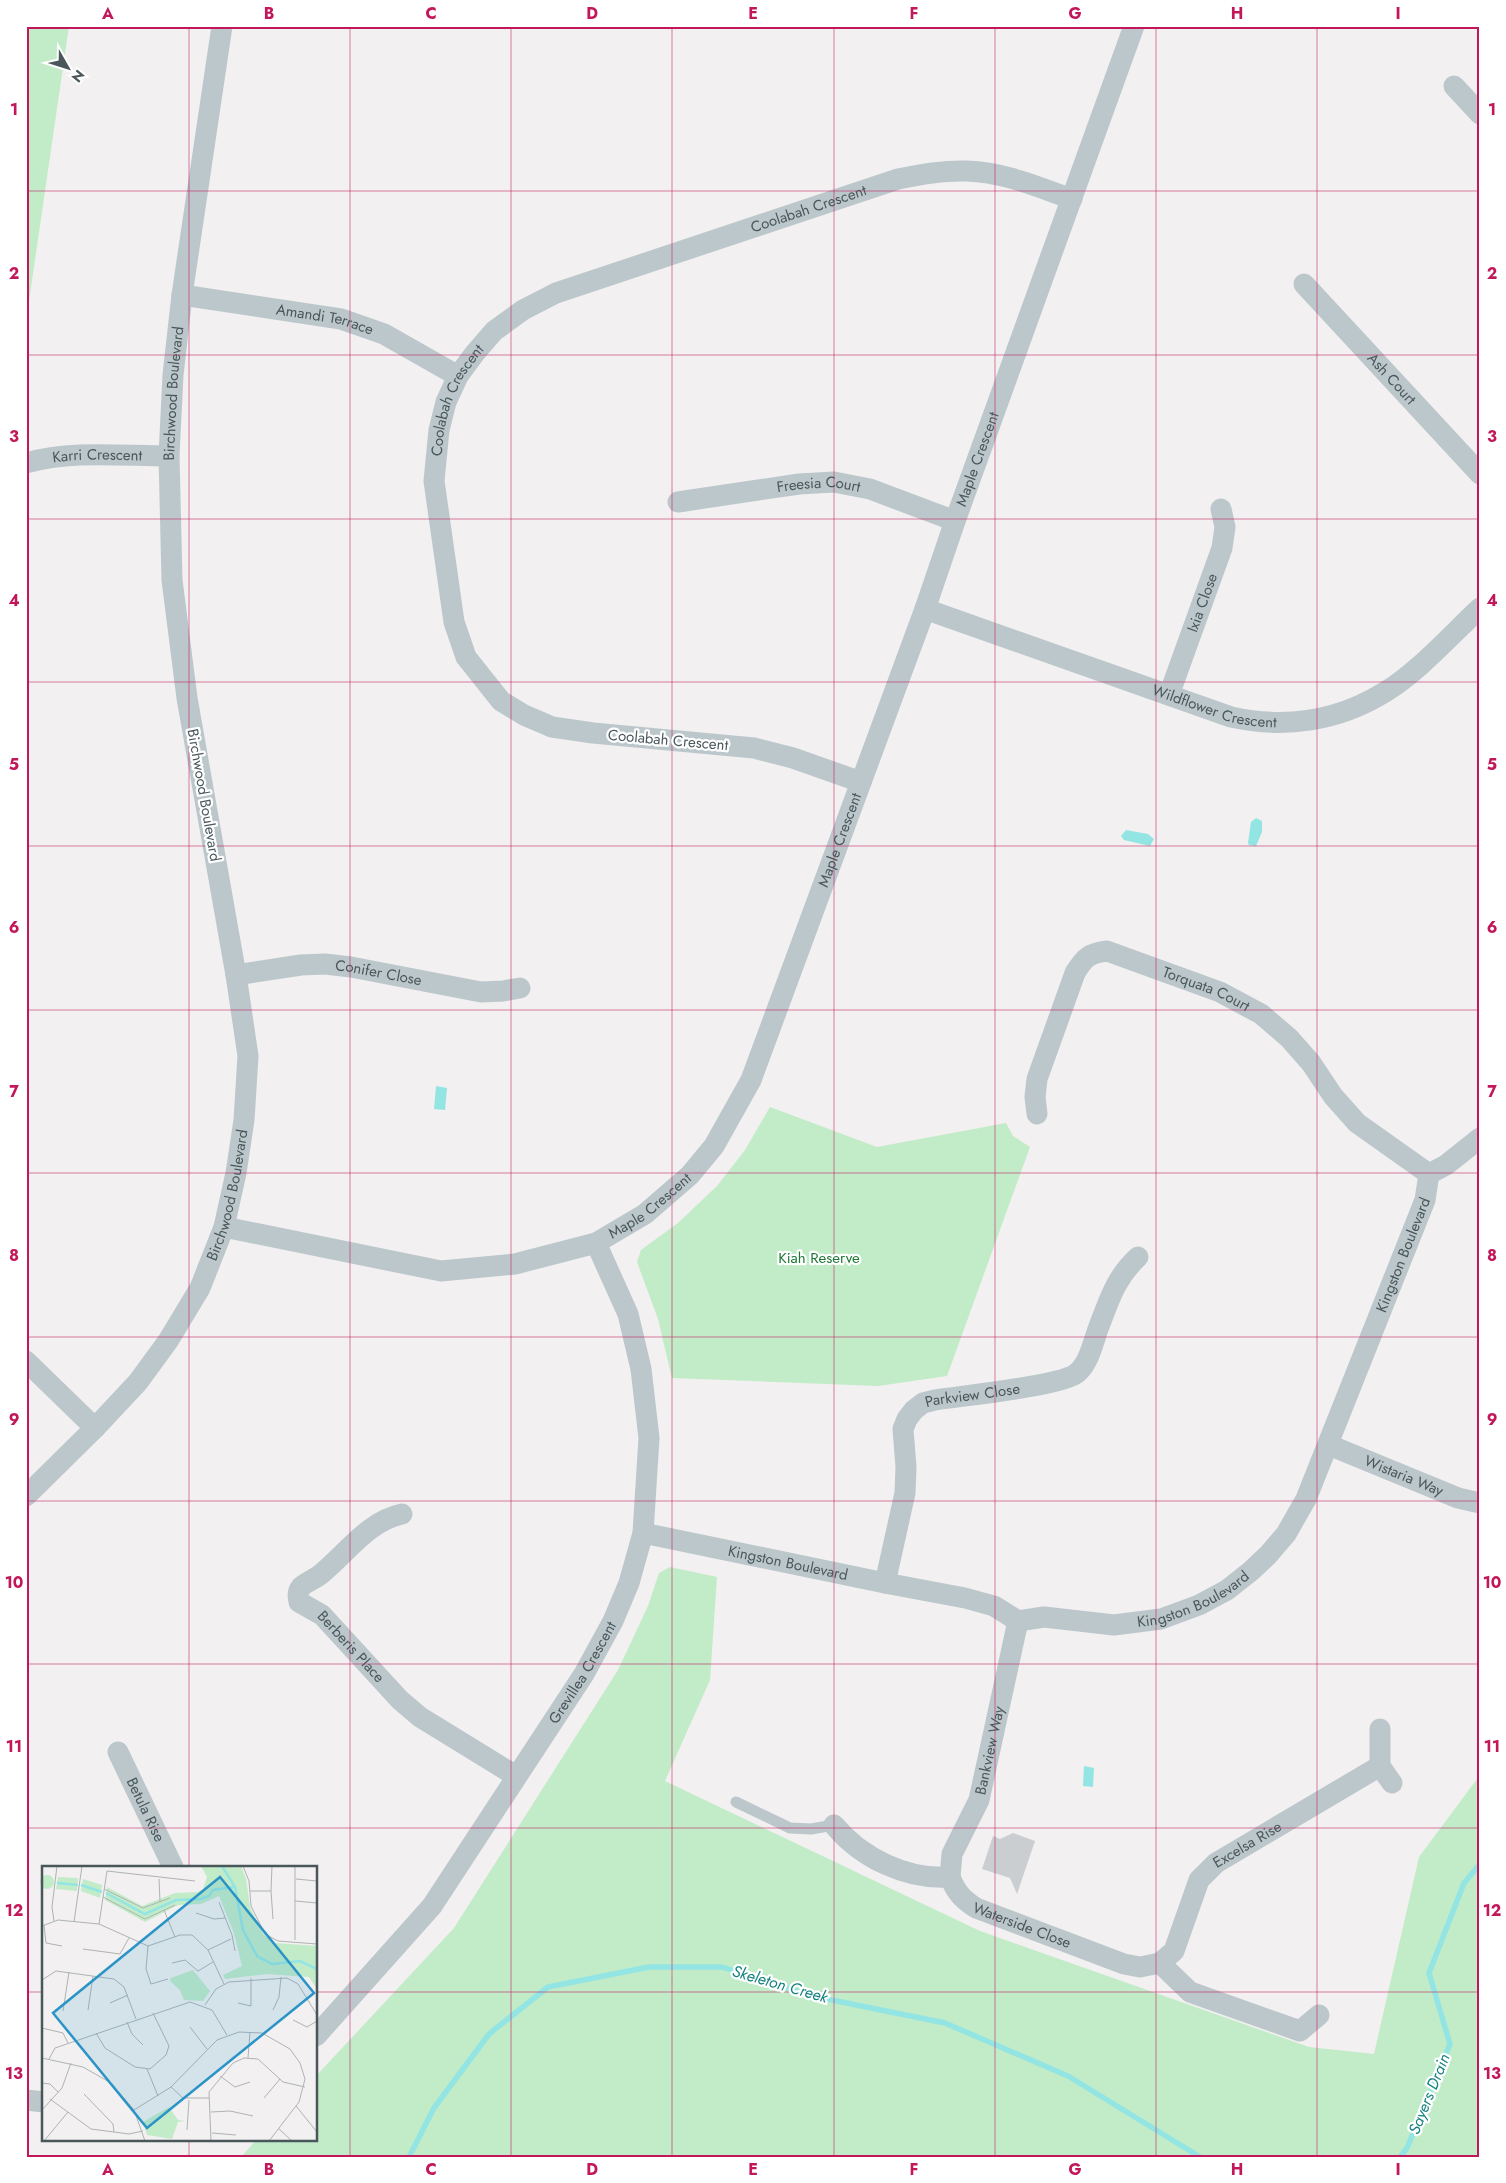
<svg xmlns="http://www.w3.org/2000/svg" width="1506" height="2183" font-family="Jost,sans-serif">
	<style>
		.green { fill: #c2ebc8 }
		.water { fill: #93e5e3 }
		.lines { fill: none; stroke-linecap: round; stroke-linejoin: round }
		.stream { stroke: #93e5e3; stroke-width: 5.5 }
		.building { fill: #caced1 }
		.service { stroke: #bcc7cb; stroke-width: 11 }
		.minor { stroke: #bcc7cb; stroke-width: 21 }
		.grid { fill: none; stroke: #c2185b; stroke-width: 1; stroke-opacity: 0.55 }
		.labels { text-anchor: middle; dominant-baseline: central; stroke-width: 4.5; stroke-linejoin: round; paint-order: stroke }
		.street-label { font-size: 15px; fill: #49575b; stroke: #fff }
		.park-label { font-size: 15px; fill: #1f7737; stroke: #fff }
		.water-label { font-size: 16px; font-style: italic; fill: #178380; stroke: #fff }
		.inset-river { fill: none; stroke: #93e5e3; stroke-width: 2.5 }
		.inset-road { fill: none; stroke: #aeb3b4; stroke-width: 1 }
		.view { fill: #2b94c7; fill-opacity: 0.15; stroke: #2b94c7; stroke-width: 2.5 }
		.inset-edge { fill: none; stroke: #49575b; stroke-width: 2.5 }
		.neatline { fill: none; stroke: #c2185b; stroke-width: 2 }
		.grid-label { font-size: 16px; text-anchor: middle; font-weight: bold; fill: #c2185b }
	</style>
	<rect width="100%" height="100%" fill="#f2f0f0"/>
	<path class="green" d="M26,26H69L28,308H26Z
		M770,1107L877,1147L1006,1123L1013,1136L1030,1147L947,1376L878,1386L672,1378L658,1319L637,1262L641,1250L678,1223L717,1186L745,1150Z
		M670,1567L717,1577L710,1680L665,1781L980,1931L1309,2047L1374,2054L1419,1857L1480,1775V2157H241L257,2139H316V2076L454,1928L618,1670L648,1606L659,1573Z"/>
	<path class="water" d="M1256,818L1262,821V832L1256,846L1249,845L1248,843L1251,822Z
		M1126,830L1148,834L1154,839L1150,846L1124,840L1121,836Z
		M436,1086L447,1088L445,1110L434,1109Z
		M1084,1766L1094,1768L1093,1787L1083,1786Z"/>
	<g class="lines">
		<path class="stream" d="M409,2157L434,2108L489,2034L548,1987L649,1967H722L812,1996L945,2023L1068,2076L1200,2157
			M1400,2157L1407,2148L1450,2044L1429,1973L1464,1883L1480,1864"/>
	</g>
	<path class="building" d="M1013,1833L1035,1841L1017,1894L1010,1878L982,1869L993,1836L1000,1839Z"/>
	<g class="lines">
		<path class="service" d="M736,1802L790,1828L811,1829L834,1825"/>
		<g class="minor">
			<path d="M1454,86L1480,114"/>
			<path id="s1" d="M1304,284L1480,474"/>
			<path id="s2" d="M182,295L341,319L384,334L458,376"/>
			<path id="s3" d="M26,463C72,450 122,456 169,456"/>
			<path id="s4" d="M678,502L799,484L834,482L870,489L955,521"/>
			<path id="s5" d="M925,609L1231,717C1285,729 1338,721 1385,692C1418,672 1451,635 1480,608"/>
			<path id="s6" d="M1169,695L1222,548L1225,527L1221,509"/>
			<path id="s7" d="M861,782L793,758L754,748L593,733L552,727L524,715L501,701L466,657L454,622L434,481L439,430L446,402L458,376L475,353L494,331L523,310L556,293L898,179C921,174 943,170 967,171C1003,172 1038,187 1072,199"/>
			<path id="s8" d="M236,975L301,965L325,964L351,967L481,992L503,991L520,988"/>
			<path id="s9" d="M1037,1114L1035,1097L1037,1079L1075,973C1084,958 1089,953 1107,951L1220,992L1261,1014L1289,1038L1311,1063L1333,1096L1357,1123L1429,1174"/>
			<path id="s10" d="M224,1227L441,1271L515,1264L596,1243L645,1214L690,1175L714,1146L751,1080L925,609L955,521L1134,26"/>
			<path d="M26,1361L95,1428"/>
			<path id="s11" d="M1329,1445L1458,1498L1480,1503"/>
			<path id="s12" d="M26,1496L95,1428L138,1382L168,1341L200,1288L224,1227L236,1173L244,1120L248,1056L236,975L187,698L172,580L169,456L173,375L182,295L222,26"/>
			<path id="s13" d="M402,1514C368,1521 346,1554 321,1574C315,1579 306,1582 301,1587C297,1592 298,1597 299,1602L322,1615L400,1700L420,1717L516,1776"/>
			<path id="s14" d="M643,1533L885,1583L965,1598L994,1606L1018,1621L1044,1617L1114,1625L1161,1619L1199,1605L1227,1590L1251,1571L1268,1555L1286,1534L1306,1499L1425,1200L1429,1174L1446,1165L1480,1138"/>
			<path id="s15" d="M885,1583L905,1493L906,1467L903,1429L907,1419L914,1410L923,1403L935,1400C960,1396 1062,1386 1077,1373C1089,1363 1093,1343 1098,1329C1109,1301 1115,1278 1138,1257"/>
			<path d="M1380,1729V1766L1392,1783"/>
			<path id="s16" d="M118,1752L173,1867"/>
			<path id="s17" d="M834,1825C861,1858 907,1880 950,1877C956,1892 962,1899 976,1908L1124,1964L1140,1967L1160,1963L1190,1992L1300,2031L1319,2015"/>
			<path id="s18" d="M950,1877L952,1854L979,1800L1018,1621"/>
			<path id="s19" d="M1160,1963L1174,1951L1199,1880L1216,1863L1380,1766"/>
			<path id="s20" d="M316,2036L432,1906L584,1674L613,1621L629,1583L643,1533L649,1438L641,1369L628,1314L596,1243"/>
			<path d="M26,2100L44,2102"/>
		</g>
	</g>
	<path class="grid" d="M189,26V1867M350,26V2157M511,26V2157M672,26V2157M834,26V2157M995,26V2157M1156,26V2157M1317,26V2157M26,191H1480M26,355H1480M26,519H1480M26,682H1480M26,846H1480M26,1010H1480M26,1173H1480M26,1337H1480M26,1501H1480M26,1664H1480M26,1828H1480M26,1992H44M316,1992H1480M189,2139V2157"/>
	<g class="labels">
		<g class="street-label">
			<text stroke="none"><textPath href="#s7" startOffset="1114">Coolabah Crescent</textPath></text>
			<text stroke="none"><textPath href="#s2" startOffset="145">Amandi Terrace</textPath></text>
			<text stroke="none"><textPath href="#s1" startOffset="129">Ash Court</textPath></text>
			<text stroke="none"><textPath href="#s12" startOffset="1180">Birchwood Boulevard</textPath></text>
			<text stroke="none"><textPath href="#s7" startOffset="694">Coolabah Crescent</textPath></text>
			<text stroke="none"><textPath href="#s3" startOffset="72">Karri Crescent</textPath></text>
			<text stroke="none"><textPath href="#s10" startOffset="1270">Maple Crescent</textPath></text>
			<text stroke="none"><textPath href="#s4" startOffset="142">Freesia Court</textPath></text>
			<text stroke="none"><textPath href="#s6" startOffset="98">Ixia Close</textPath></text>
			<text stroke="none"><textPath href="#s5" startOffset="306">Wildflower Crescent</textPath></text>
			<text transform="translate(668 740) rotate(5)">Coolabah Crescent</text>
			<text transform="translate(204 795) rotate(80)">Birchwood Boulevard</text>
			<text stroke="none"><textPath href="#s10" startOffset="865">Maple Crescent</textPath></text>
			<text stroke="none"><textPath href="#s8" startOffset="144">Conifer Close</textPath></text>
			<text stroke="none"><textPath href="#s9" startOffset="295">Torquata Court</textPath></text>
			<text stroke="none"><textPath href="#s12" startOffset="370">Birchwood Boulevard</textPath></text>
			<text stroke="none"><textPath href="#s10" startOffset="445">Maple Crescent</textPath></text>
			<text stroke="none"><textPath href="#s14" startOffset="988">Kingston Boulevard</textPath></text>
			<text stroke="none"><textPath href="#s15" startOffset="240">Parkview Close</textPath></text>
			<text stroke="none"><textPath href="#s11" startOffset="81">Wistaria Way</textPath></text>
			<text stroke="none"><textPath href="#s14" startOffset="148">Kingston Boulevard</textPath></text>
			<text stroke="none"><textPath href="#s14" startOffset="568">Kingston Boulevard</textPath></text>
			<text stroke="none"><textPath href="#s13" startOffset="211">Berberis Place</textPath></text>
			<text stroke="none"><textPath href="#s20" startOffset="452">Grevillea Crescent</textPath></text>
			<text stroke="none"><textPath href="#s18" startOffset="134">Bankview Way</textPath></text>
			<text stroke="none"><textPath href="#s16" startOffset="64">Betula Rise</textPath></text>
			<text stroke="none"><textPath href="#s19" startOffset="154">Excelsa Rise</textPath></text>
			<text stroke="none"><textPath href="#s17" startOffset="222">Waterside Close</textPath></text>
		</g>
		<g class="park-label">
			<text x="819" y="1258">Kiah Reserve</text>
		</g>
		<g class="water-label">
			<text transform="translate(780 1984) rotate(16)">Skeleton Creek</text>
			<text transform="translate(1429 2094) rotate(-68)">Sayers Drain</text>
		</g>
	</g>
	<g transform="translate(42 1866)">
		<rect width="275" height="275" fill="#f2f0f0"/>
		<path d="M159,0H199L204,13L208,41L221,68L233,77L275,80V123L267,111L224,108L183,113L181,109L200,100L192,67L177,30L159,38L136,39L103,56L63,34L65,21L100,40L133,27L156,26L161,23L165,11ZM-2 16a7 7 0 1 1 14 0a7 7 0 1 1-14 0ZM16,11L36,12L35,25L14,23ZM41,13L60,19L58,32L39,25ZM151,104L168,125L161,135L142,134L138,124L128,115L129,112ZM127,241L136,254L143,255L136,256L130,273L105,269L101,256Z" fill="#c2ebc8"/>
		<path class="inset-river" d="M180,0L193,21L201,64L215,90L230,98L258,95L275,103M15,17L36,19M39,19L60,26M64,27L103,48L134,34L158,33L167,30L171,24L192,21"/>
		<path class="inset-road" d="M201,0L207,15L209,40L223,68L236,75L275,78M117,13L118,36M254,13L275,15M62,23L101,42L128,32M208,25H229L230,0M229,25L231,53M61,31L103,53L133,39M253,35L275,37M177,36L190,69L193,85M122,44L133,71M154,47L172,53L183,52M12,55L10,41L15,0M32,56L40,0M57,58L65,5L153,15M2,59L4,77L20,80M0,60L16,54L57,58L106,80L138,69H150L166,84L182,118M253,74V0M106,80L104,103L109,118L126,113M41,83L78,88L87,72M166,84L189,73M130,97L143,94L156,105L171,96M0,114L14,105L72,113L82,121L94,153M68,137L86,129M196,137L209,140V112M163,139L174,123L187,116L245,112L256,118L275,149M46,144L51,110M231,144L237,131L239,111M21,145L27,106M251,154L265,161L275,155M85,156L90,168L101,179M148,161L165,183M0,162L21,167L26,177M54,167L63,182L93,201L108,203L124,189L127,180L111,147M0,192L41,201L69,217L92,244L103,275M206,192L208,166M7,193L13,182L148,136L170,144L185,169M105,203L116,230M178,210L193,221L208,216M0,217L8,218L16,226M129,221L141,232H167M42,228L71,258L72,266M222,232L238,213M8,233L49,263L87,268L101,265M254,240L275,266M0,244L20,222L29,197M92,244L129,221L175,174L197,166L220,167L248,183L258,197L263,213L257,236L227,275M169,246L188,245L211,250M236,262L250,275M145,264L147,234M170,267L194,269M2,275L26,246M169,275L167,226L191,197L202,192L216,193L241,216L263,221"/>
		<path class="view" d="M178,11L272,127L105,262L11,147Z"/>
		<rect width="275" height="275" class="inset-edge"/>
	</g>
	<rect width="1506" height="2183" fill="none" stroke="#ffffff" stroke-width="55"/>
	<g transform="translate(68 68) rotate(129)" stroke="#ffffff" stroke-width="4" paint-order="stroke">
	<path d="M0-4L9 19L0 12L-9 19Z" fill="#49575b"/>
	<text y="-8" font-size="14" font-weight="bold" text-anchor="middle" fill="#49575b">N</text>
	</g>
	<rect x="28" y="28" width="1450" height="2128" class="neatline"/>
	<g class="grid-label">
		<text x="108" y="19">A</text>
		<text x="269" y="19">B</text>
		<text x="431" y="19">C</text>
		<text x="592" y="19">D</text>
		<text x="753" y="19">E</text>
		<text x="914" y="19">F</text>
		<text x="1075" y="19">G</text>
		<text x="1237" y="19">H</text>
		<text x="1398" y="19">I</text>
		<text x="14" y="115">1</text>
		<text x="1492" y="115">1</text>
		<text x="14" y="279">2</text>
		<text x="1492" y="279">2</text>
		<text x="14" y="442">3</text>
		<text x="1492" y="442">3</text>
		<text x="14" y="606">4</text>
		<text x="1492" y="606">4</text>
		<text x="14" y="770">5</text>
		<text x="1492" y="770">5</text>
		<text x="14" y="933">6</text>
		<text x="1492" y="933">6</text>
		<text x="14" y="1097">7</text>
		<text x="1492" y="1097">7</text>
		<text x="14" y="1261">8</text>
		<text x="1492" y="1261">8</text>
		<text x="14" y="1425">9</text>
		<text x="1492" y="1425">9</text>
		<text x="14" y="1588">10</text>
		<text x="1492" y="1588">10</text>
		<text x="14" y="1752">11</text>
		<text x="1492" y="1752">11</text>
		<text x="14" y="1916">12</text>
		<text x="1492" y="1916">12</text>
		<text x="14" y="2079">13</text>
		<text x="1492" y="2079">13</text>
		<text x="108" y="2175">A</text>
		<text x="269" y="2175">B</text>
		<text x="431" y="2175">C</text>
		<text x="592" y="2175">D</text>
		<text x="753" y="2175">E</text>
		<text x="914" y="2175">F</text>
		<text x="1075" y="2175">G</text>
		<text x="1237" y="2175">H</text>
		<text x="1398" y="2175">I</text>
	</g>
</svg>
